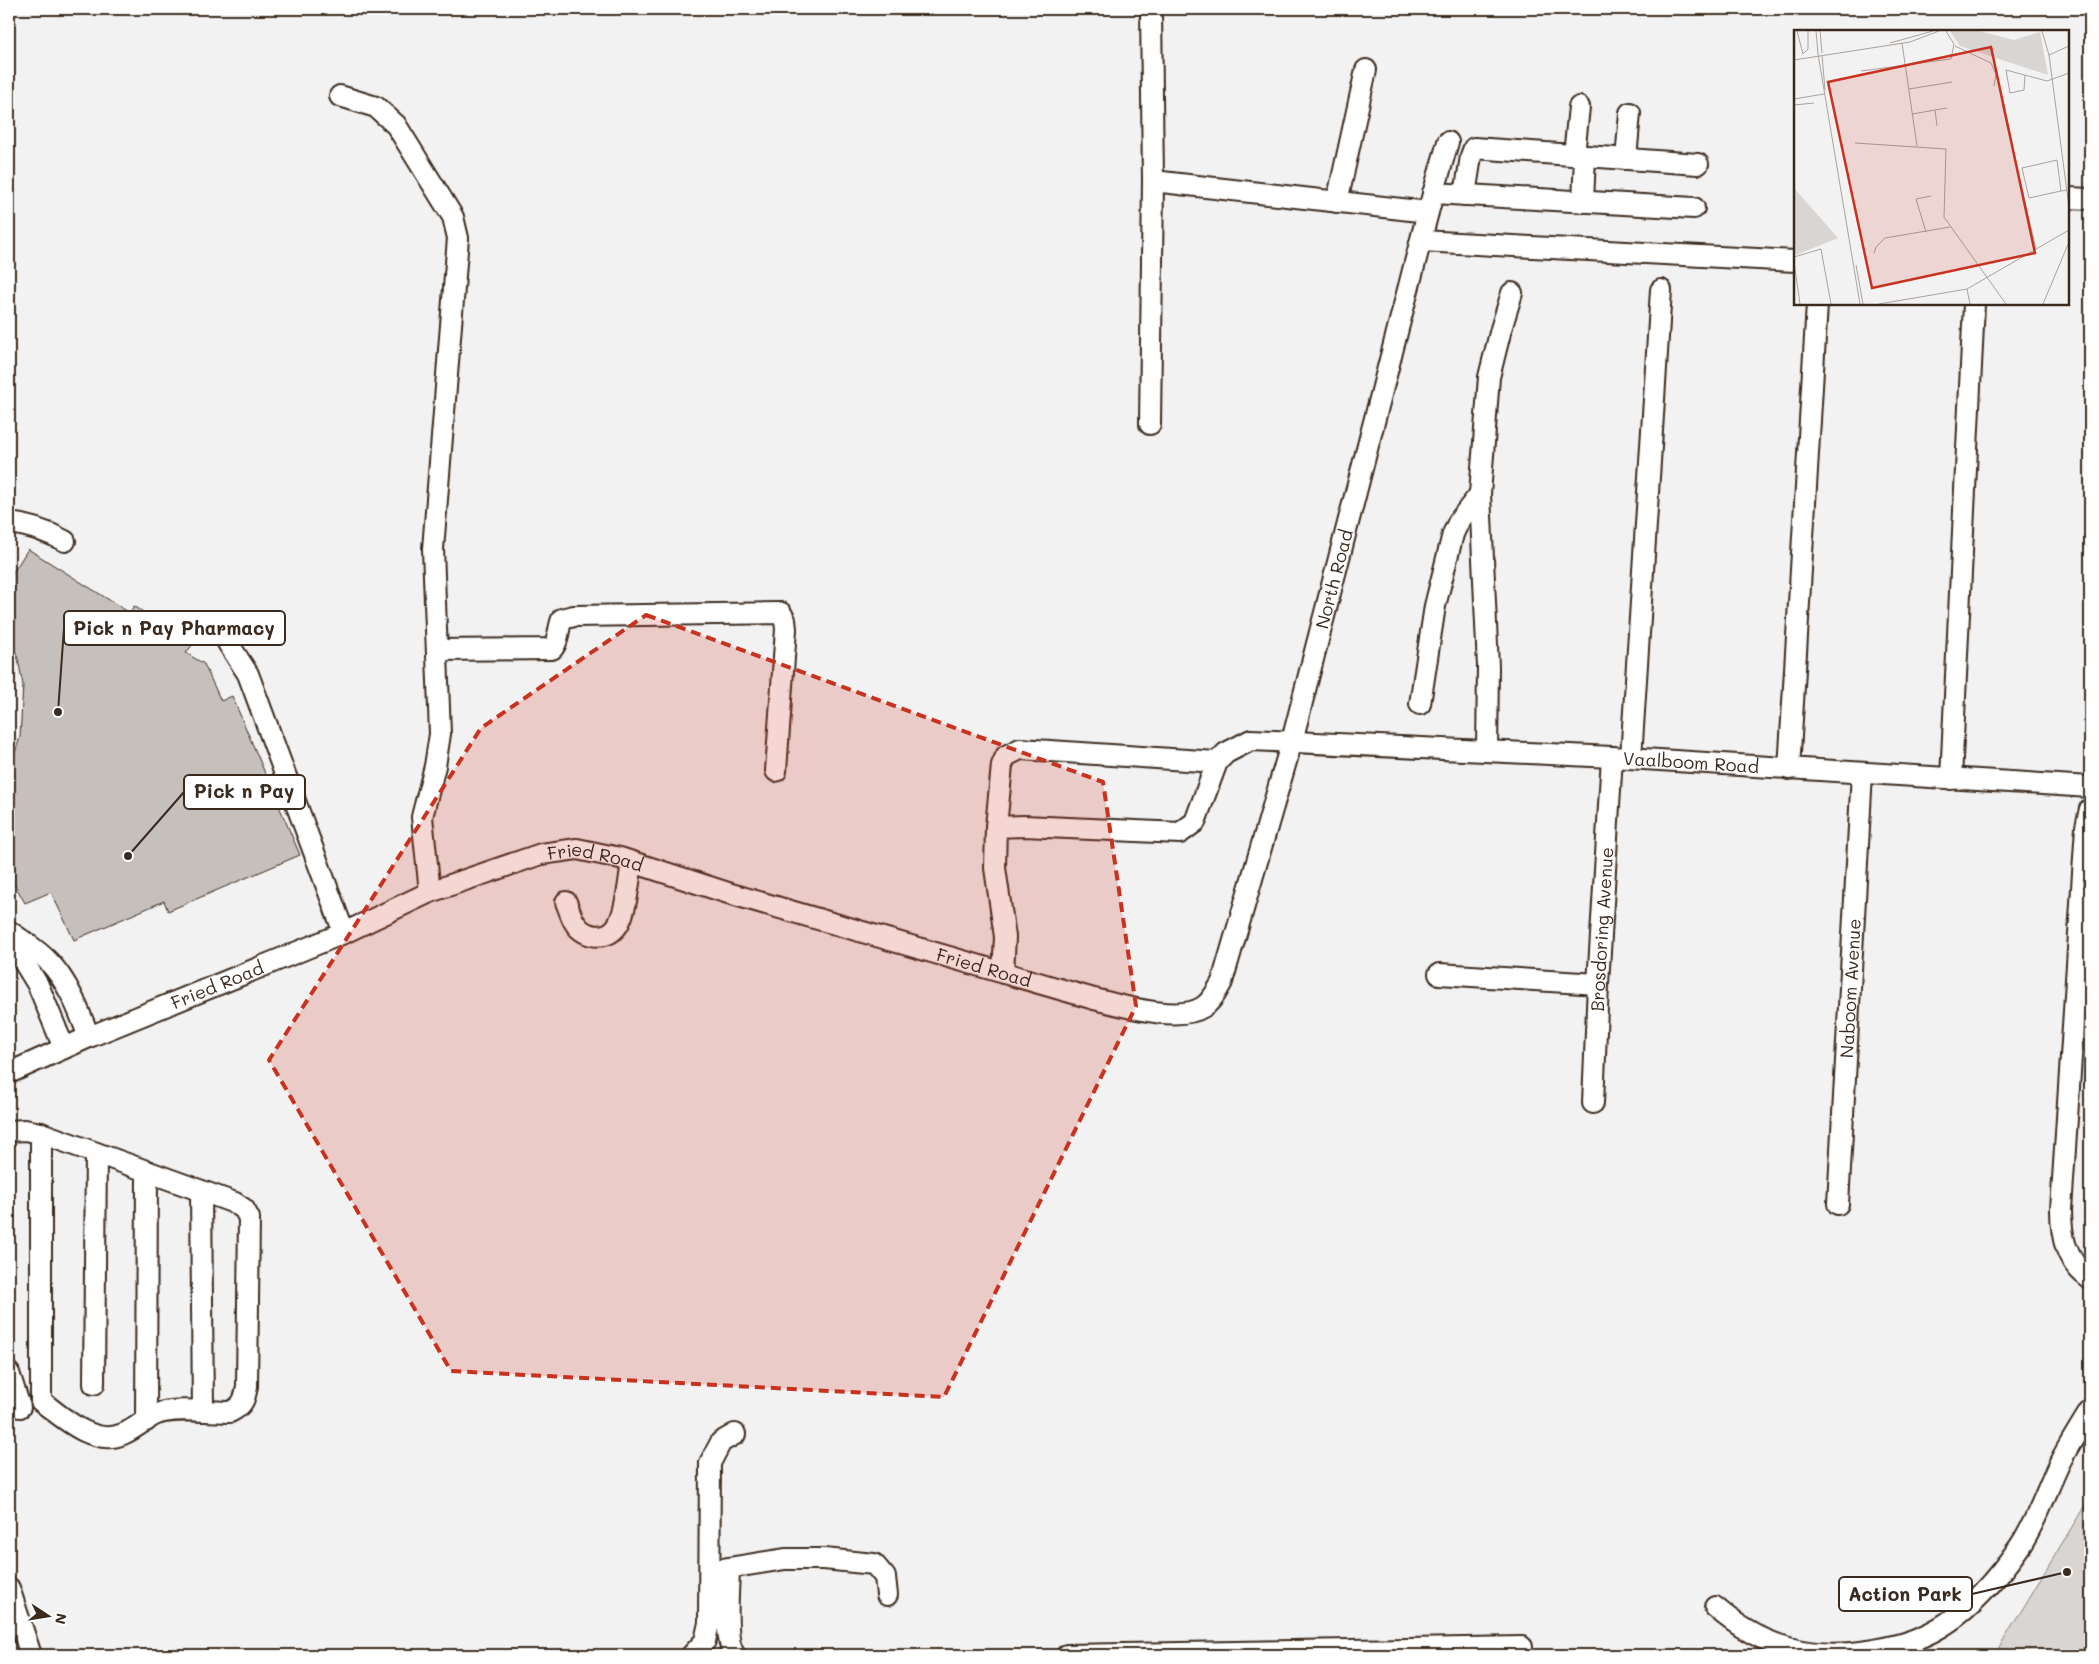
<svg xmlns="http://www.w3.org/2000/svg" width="2099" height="1664" font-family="Mali,sans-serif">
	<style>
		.green { fill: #d8d5d2; stroke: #8a8078 }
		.building { fill: #c6c0bd; stroke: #3b2a1e }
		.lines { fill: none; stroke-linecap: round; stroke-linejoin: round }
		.minor-casing { stroke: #3b2a1e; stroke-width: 24 }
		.minor { stroke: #fff; stroke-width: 20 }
		.marked { fill: #c8321e; fill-opacity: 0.2; stroke: #c8321e; stroke-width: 4; stroke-dasharray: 10 6; stroke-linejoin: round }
		.labels { text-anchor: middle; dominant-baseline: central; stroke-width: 4.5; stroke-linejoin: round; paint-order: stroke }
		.street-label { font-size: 18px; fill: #3b2a1e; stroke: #fff }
		.inset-road { fill: none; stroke: #a9a29d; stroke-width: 1 }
		.view { fill: #c8321e; fill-opacity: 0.15; stroke: #c8321e; stroke-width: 2.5 }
		.inset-edge { fill: none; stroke: #3b2a1e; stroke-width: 2.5 }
		.leader { fill: none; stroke: #3b2a1e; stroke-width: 2 }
		.callout-dot { fill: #3b2a1e; stroke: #fff; stroke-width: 2 }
		.callout { fill: #fff; stroke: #3b2a1e; stroke-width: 2 }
		.callout-label { font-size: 19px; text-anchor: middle; font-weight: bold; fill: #3b2a1e }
	</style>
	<rect width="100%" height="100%" fill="#f3f2f2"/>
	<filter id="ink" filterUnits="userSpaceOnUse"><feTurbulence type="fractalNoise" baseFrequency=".02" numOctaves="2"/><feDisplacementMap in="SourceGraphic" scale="10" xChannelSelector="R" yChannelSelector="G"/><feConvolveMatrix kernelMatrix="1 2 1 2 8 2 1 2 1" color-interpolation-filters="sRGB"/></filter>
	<g filter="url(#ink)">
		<path class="green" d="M2090,1497V1655H1994L1999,1648Z"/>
		<path class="building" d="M28,549L130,613L134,606L193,644L186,653L204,664L221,701L232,696L300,855L168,911L164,901L74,940L51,892L25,903L15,885L9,889V772L20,737L23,685L18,659L9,633V579Z"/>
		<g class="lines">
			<defs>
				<g id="minor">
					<path d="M340,96L376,107L396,125L453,217L458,238L433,549L440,734L435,766L422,817L430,892"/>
					<path d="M1574,155L1579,107"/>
					<path d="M1626,159L1630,113"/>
					<path d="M1153,181L1428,212"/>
					<path d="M1433,193L1694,208"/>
					<path d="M1465,195L1471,156L1474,148L1698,164"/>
					<path d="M2068,198L2090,199"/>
					<path d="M1337,202L1366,70"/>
					<path d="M1583,202L1585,156"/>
					<path d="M1421,241L1795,261"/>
					<path d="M1150,424L1153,181L1151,9"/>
					<path d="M9,523C28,525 48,532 65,541"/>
					<path d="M228,643L248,674L344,933"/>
					<path d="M437,650L552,649C559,642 558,628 562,619L574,616L781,613L785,620L786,629L776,771"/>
					<path d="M1420,704L1435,606L1453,534L1459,521L1480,494"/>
					<path d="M1487,751L1488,667L1480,494L1489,377L1501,329L1512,293"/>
					<path d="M1631,758L1661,290"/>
					<path d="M1789,769L1817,304"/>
					<path d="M1951,779L1974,304"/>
					<path d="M2090,809L2086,827L2061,1210C2061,1237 2066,1262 2090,1279"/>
					<path d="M996,827L1002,765L1006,756L1020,749L1217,762"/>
					<path d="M566,902C569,909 571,917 575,923C584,938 607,941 617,926C627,912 629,879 632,862"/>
					<path d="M9,931C22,941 37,949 49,962C69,983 79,1011 89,1037"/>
					<path d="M9,938L38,985L64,1048"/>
					<path id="s1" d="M1003,973L1005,937L995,868L996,827L1024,826L1180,833L1195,822L1217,762L1226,753L1251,740L1612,757L2090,787"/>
					<path d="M1439,974L1598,984"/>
					<path id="s2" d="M9,1073L89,1037L344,933L430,892L541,854L577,849L620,858L728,893L1094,999C1121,1005 1178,1023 1203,1007C1212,1001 1217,991 1222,982L1292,741L1428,212L1448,142"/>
					<path id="s3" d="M1593,1103L1598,984L1612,757"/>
					<path d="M9,1131L25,1130L41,1133L235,1203L244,1209L249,1218L247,1386C245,1399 243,1406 230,1412C210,1412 175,1407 157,1414C145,1419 135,1429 123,1434C94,1447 62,1417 41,1401"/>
					<path d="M41,1133V1401"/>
					<path d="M201,1191L203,1411"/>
					<path id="s4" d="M1838,1204L1862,773"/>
					<path d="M9,1373L20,1407"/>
					<path d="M94,1384L96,1153"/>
					<path d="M146,1421L147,1171"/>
					<path d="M729,1568C729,1588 723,1641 735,1655"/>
					<path d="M710,1571L785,1559H824L874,1564L885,1577L887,1595"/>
					<path d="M9,1588L31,1655"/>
					<path d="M1715,1607C1762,1648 1812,1661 1873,1650C1899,1646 1925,1638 1947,1623C1976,1604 2001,1573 2020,1546C2038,1519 2047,1488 2061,1460C2070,1443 2080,1427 2090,1411"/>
					<path d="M692,1655L705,1641L709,1623L710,1463L721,1442L735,1434"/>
					<path d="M1067,1655L1522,1647"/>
				</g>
			</defs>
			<use href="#minor" class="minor-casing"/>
			<use href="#minor" class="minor"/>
		</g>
	</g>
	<path class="marked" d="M646,615L1103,782L1136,1006L944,1397L451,1371L269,1060L481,728Z"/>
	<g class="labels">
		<g class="street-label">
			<text stroke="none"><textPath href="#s2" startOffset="1712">North Road</textPath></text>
			<text stroke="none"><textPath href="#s1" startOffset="895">Vaalboom Road</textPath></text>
			<text stroke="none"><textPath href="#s2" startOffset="631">Fried Road</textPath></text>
			<text stroke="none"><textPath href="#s3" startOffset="174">Brosdoring Avenue</textPath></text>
			<text stroke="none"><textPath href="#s2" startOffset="1036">Fried Road</textPath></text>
			<text stroke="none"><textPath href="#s2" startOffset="226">Fried Road</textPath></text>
			<text stroke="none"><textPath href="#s4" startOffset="216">Naboom Avenue</textPath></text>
		</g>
	</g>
	<g transform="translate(1794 30)">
		<rect width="275" height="275" fill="#f3f2f2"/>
		<path d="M156,1H185L220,10L246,2L254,45L166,16ZM0,158L44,208L2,225L0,223Z" fill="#d8d5d2"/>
		<path class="inset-road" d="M3,1L9,24L14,19V1M22,1L24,24M26,1L28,23M248,1L255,25L275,177M96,13L139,1M108,13L123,116M161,16L197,33L202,44L200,56M24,24L66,274M28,25L31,60M255,25L275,16M0,30L116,12L145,1M67,41L157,29L160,14L152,1M231,45L230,60L216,63L212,40L253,51L275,43M115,59L158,52M0,69L30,64M208,74L242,219M0,75L20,73M141,80L143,96M118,84L153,78M61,113L152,119L150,187L212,274M267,161L263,130L228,138L235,168L267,161L273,160M132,202L122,169L137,166M80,223L82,217L91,208L156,197M0,227L27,219L37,274M0,232L6,274M62,235L69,274M173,259L176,274M85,274L173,259L275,200M249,274L275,212"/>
		<path class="view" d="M197,17L241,223L78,258L34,52Z"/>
		<rect width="275" height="275" class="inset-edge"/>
	</g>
	<path class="leader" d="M58 712L64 628M128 856L184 792M2067 1572L1972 1594"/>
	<g class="callout-dot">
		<circle cx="58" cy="712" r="5"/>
		<circle cx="128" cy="856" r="5"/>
		<circle cx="2067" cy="1572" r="5"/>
	</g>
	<g class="callout">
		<rect x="64" y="611" width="221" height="34" rx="5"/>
		<rect x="184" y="775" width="121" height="34" rx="5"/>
		<rect x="1839" y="1577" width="133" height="34" rx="5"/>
	</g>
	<g class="callout-label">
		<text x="174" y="635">Pick n Pay Pharmacy</text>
		<text x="244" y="798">Pick n Pay</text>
		<text x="1905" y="1601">Action Park</text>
	</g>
	<rect width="2099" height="1664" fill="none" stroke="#fff" stroke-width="30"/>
	<rect x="15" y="15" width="2069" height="1634" fill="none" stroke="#3b2a1e" stroke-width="2" filter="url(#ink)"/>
	<g transform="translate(48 1616) rotate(102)" stroke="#ffffff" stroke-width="4" paint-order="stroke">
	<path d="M0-4L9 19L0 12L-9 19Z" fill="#3b2a1e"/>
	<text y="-8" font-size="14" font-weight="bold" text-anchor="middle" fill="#3b2a1e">N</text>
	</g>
</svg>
